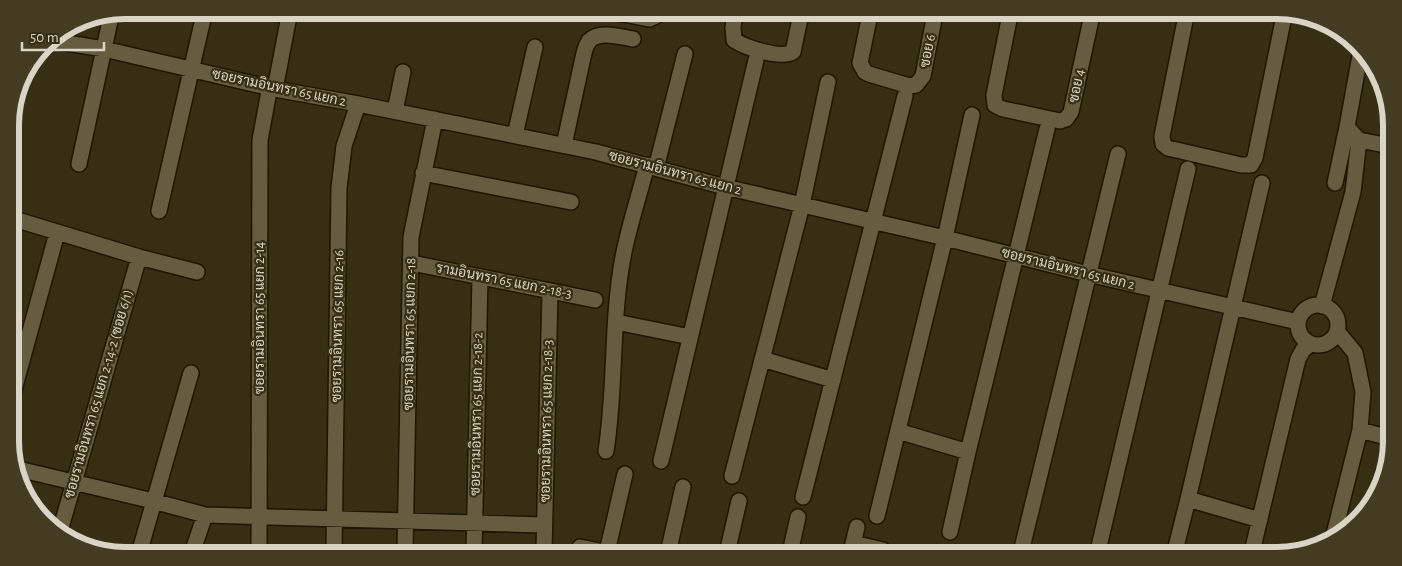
<svg xmlns="http://www.w3.org/2000/svg" width="1402" height="566" font-family="'Alegreya Sans',Sarabun,sans-serif">
	<style>
		.lines { fill: none; stroke-linecap: round; stroke-linejoin: round }
		.minor-casing { stroke: #1e1600; stroke-width: 18 }
		.minor { stroke: #665d41; stroke-width: 15 }
		.labels { text-anchor: middle; dominant-baseline: central; stroke-width: 4.5; stroke-linejoin: round; paint-order: stroke }
		.street-label { font-size: 14px; fill: #d9d4c5; stroke: #372f14 }
		.rim { fill: none; stroke: #d9d4c5; stroke-width: 6 }
	</style>
	<rect width="100%" height="100%" fill="#372f14"/>
	<g class="lines">
		<defs>
			<path id="minor" d="M618,13L649,19L656,16L657,13
				M735,13L733,27L734,40C746,48 780,59 793,52L801,14
				M870,14L860,63L865,72L869,74L909,86L916,85L923,76L935,14
				M1010,15L994,95L995,105L1003,109L1060,121L1066,119L1071,112L1092,15
				M1186,16L1162,136L1163,144L1168,148L1241,165H1251L1255,158L1284,16
				M48,40L104,49L275,89L358,104L596,152L725,187L945,238L1088,274L1298,322
				M275,89L290,11
				M395,111L403,72
				M515,135L535,47
				M1359,140L1390,146
				M564,145L584,53C585,49 587,44 589,41C599,30 621,37 633,39
				M79,164L112,12
				M656,168L685,54
				M423,173L571,202
				M1335,183L1347,127
				M159,211L205,10
				M11,218L139,257L197,272
				M412,263L595,300
				M1298 325a20 20 0 1 1 40 0a20 20 0 1 1-40 0Z
				M1322,306L1353,192L1359,140L1347,127L1361,50
				M616,322L690,337
				M762,359L833,380
				M12,397L57,233
				M1360,430L1386,437
				M898,431L968,452
				M606,451C616,387 611,321 623,257C629,226 639,196 647,165
				M661,461L756,60
				M14,468L153,501L205,515L544,525
				M732,476L802,205L828,82
				M803,497L905,96
				M1188,499L1260,520
				M877,516L945,238L972,115
				M60,531L139,257
				M950,532L968,452L1047,129
				M1333,538L1360,430L1363,392L1355,353L1337,331
				M853,543L883,550
				M580,547L604,552
				M1022,548L1118,154
				M140,550L191,373
				M193,550L205,515
				M259,551L260,140L270,86
				M334,551L339,188L344,146L358,104
				M405,551L411,237L435,119
				M474,552L480,277
				M544,552L550,291
				M607,552L625,474
				M851,552L857,527
				M668,553L683,487
				M727,553L739,501
				M790,553L798,517
				M1097,555L1188,169
				M1174,555L1188,499L1262,183
				M1251,556L1298,359L1303,350L1310,344"/>
		</defs>
		<use href="#minor" class="minor-casing"/>
		<use href="#minor" class="minor"/>
	</g>
	<g class="labels">
		<g class="street-label">
			<text transform="translate(928 51) rotate(-79)">ซอย 6</text>
			<text transform="translate(1077 86) rotate(-78)">ซอย 4</text>
			<text transform="translate(279 88) rotate(12)">ซอยรามอินทรา 65 แยก 2</text>
			<text transform="translate(675 173) rotate(15)">ซอยรามอินทรา 65 แยก 2</text>
			<text transform="translate(1068 269) rotate(14)">ซอยรามอินทรา 65 แยก 2</text>
			<text transform="translate(504 281) rotate(11)">รามอินทรา 65 แยก 2-18-3</text>
			<text transform="translate(260 318) rotate(-90)">ซอยรามอินทรา 65 แยก 2-14</text>
			<text transform="translate(338 326) rotate(-89)">ซอยรามอินทรา 65 แยก 2-16</text>
			<text transform="translate(410 334) rotate(-89)">ซอยรามอินทรา 65 แยก 2-18</text>
			<text transform="translate(99 394) rotate(-74)">ซอยรามอินทรา 65 แยก 2-14-2 (ซอย 6/1)</text>
			<text transform="translate(477 414) rotate(-89)">ซอยรามอินทรา 65 แยก 2-18-2</text>
			<text transform="translate(547 421) rotate(-89)">ซอยรามอินทรา 65 แยก 2-18-3</text>
		</g>
	</g>
	<path d="M0 0H1402V566H0ZM125 19H1277A106 106 0 0 1 1383 125V441A106 106 0 0 1 1277 547H125A106 106 0 0 1 19 441V125A106 106 0 0 1 125 19Z" fill="#443c22" fill-rule="evenodd"/>
	<path class="rim" d="M125 19H1277A106 106 0 0 1 1383 125V441A106 106 0 0 1 1277 547H125A106 106 0 0 1 19 441V125A106 106 0 0 1 125 19Z"/>
	<path d="M22 42v8h82v-8" fill="none" stroke="#d9d4c5" stroke-width="2.5"/>
	<text x="30" y="42" font-size="15" fill="#d9d4c5" stroke="#372f14" stroke-width="4" paint-order="stroke">50 m</text>
</svg>
